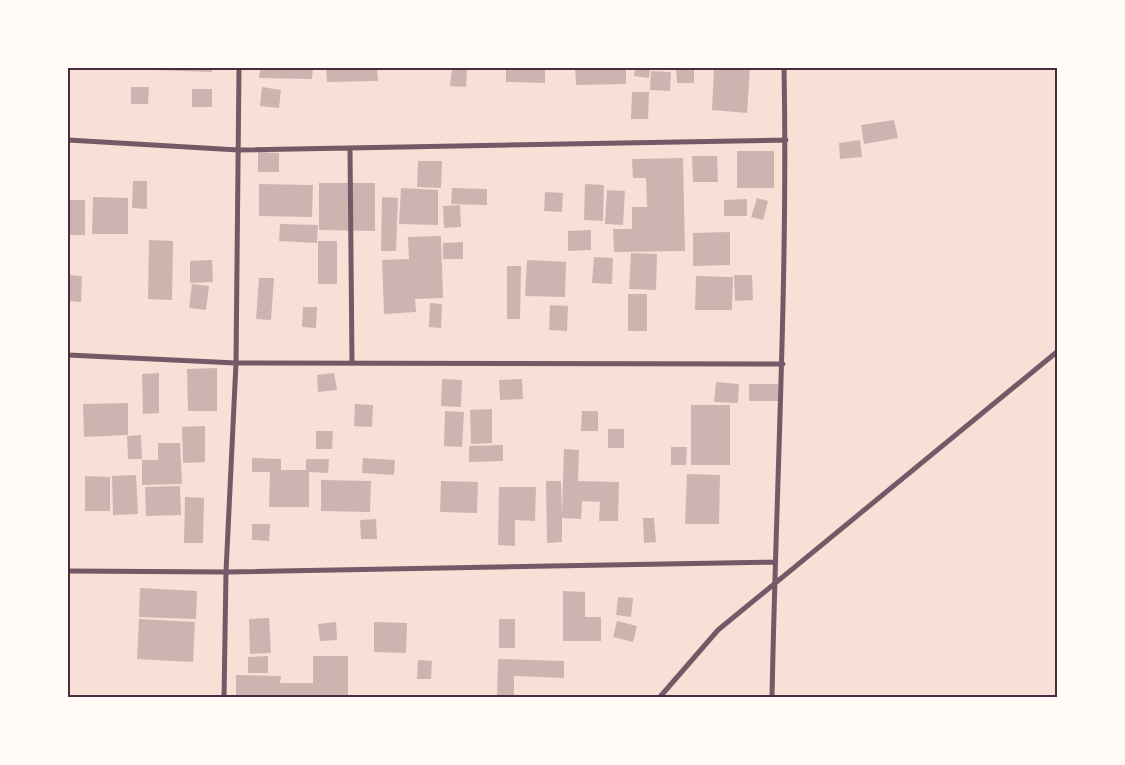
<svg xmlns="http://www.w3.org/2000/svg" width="1125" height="765" font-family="Inter,sans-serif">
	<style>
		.building { fill: #ccb4b1 }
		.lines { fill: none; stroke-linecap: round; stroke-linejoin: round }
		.minor { stroke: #755966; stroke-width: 5 }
		.neatline { fill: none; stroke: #4a2c40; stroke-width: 2 }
	</style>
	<rect width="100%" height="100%" fill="#f7e1d7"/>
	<path class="building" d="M154,68H212V72L154,70Z
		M260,68H313L312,79L259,78Z
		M326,68H377L378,81L327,82Z
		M452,68L467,69L466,87L450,86Z
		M506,68H545V83L506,82Z
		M575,68H626V84L576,85Z
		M635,68H650L649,78L634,76Z
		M676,68H694V83H677Z
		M714,68H750L747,113L712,110Z
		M651,71L671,72L670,91L650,90Z
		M131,87H149L148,104H131Z
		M262,87L281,90L279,108L260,106Z
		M192,89H212V107H192Z
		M632,92H649L648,119H631Z
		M894,120L898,138L864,144L861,125Z
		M860,140L862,157L840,159L839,143Z
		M737,151H774V188H737Z
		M258,152L279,153V172H258Z
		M692,156H717L718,182H693Z
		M683,158L685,251L614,252L613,229H632V207H647L646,178H633L632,159Z
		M418,161H442L441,188L417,187Z
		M133,181H147V209L132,208Z
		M319,183H375V231L319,230Z
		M259,184L313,185L312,217L259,216Z
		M585,184L604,185L603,221L584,220Z
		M401,188L438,190V225L399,224Z
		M452,188L487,189V205L451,204Z
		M607,190L625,191L623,225L605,224Z
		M545,192L563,193L562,212L544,211Z
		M93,197L128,198V234H92Z
		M382,197L398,198L396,251H381Z
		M757,198L768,201L763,220L751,217Z
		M747,199V216H724V200Z
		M68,200H85V235H68Z
		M460,205L461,227L444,228L443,206Z
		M280,224L318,225L317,243L279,241Z
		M591,230V250L568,251V231Z
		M730,232V265L693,266V233Z
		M441,236L443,298L415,299L416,312L384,314L382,260L409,259L408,237Z
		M149,240L173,241L172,300L148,299Z
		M318,241H337V284H318Z
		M463,242V259H443V243Z
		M631,253L657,254L656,290L629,289Z
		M594,257L613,258L612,284L592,283Z
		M212,260L213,282L190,283V261Z
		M527,260L566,262L565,297L525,296Z
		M507,266H521L520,319H507Z
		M68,275L82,276L81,302L68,301Z
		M734,275H752L753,300L735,301Z
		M696,276L733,277L732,310H695Z
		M259,278H274L271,320L256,319Z
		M192,284L209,286L206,310L189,308Z
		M628,294H647V331H628Z
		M430,303L442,304L441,328L429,327Z
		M550,305L568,306L567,331L549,330Z
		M303,307H317L316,328L302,327Z
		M217,368V411H188L187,369Z
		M159,373V413L143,414L142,374Z
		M334,373L337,390L318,392L317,375Z
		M442,379L462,380L461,407L441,406Z
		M522,379L523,399L500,400L499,380Z
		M716,382L739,384L738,403L714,402Z
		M749,384H778V401H749Z
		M128,403V435L84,437L83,404Z
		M355,404L373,405L372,427L354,426Z
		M691,405H730V465H691Z
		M492,409V443L471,444L470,410Z
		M445,411L464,412L462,447L444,446Z
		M582,411H598V431H581Z
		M205,426V462L183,463L182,427Z
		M608,429H624V448H608Z
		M316,431H333L332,449H316Z
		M141,435L142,459H128L127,436Z
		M158,443H180L182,484L142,485V460H158Z
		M503,445V461L469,462V446Z
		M671,447H687L686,465H671Z
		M564,449L579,450L578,481L619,482L618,521H599L600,502L582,501L581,519L562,518V542L547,543L546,481H561L562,514Z
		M252,458L281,459V470H306V459H329L328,473L309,472V507H269L270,472H252Z
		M363,458L395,460L394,475L362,473Z
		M687,474L720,475L719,524H685Z
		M136,475L138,514L113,515L112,476Z
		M85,476L110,477V511H85Z
		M321,480L371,481L370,512L321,511Z
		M441,481L478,482L477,513L440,512Z
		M180,486L181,515L146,516L145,487Z
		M499,487H536L535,521L515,520V546L498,545Z
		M185,497L204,498L203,543H184Z
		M643,518H654L656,542L644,543Z
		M376,519L377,539H361L360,520Z
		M252,524H270L269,541L252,540Z
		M140,588L197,591L196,619L139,617Z
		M563,591L585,592V617H601V641H563Z
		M618,597L633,598L631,617L616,615Z
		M269,618L271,653L250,654L249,619Z
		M139,619L195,622L193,662L137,659Z
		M499,619H515V648H499Z
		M617,621L637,626L633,642L613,637Z
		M336,622L337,640L320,641L318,624Z
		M374,622L407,623L406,653L374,652Z
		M268,656V673H248V657Z
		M313,656H348V698H236V675L281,676L280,683H313Z
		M498,659L564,661V678L514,676V698H497Z
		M418,660L432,661L431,679H417Z"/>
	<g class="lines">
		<path class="minor" d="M68,140L238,150L786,140
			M350,148L352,363
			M68,355L236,363L783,364
			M68,571L226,572L774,562
			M224,698L226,572L236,363L239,68
			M659,698L718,630L1058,351
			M772,698C776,487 788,278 784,68"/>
	</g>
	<rect width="1125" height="765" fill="none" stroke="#fffaf5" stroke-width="138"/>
	<rect x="69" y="69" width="987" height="627" class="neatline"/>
</svg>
